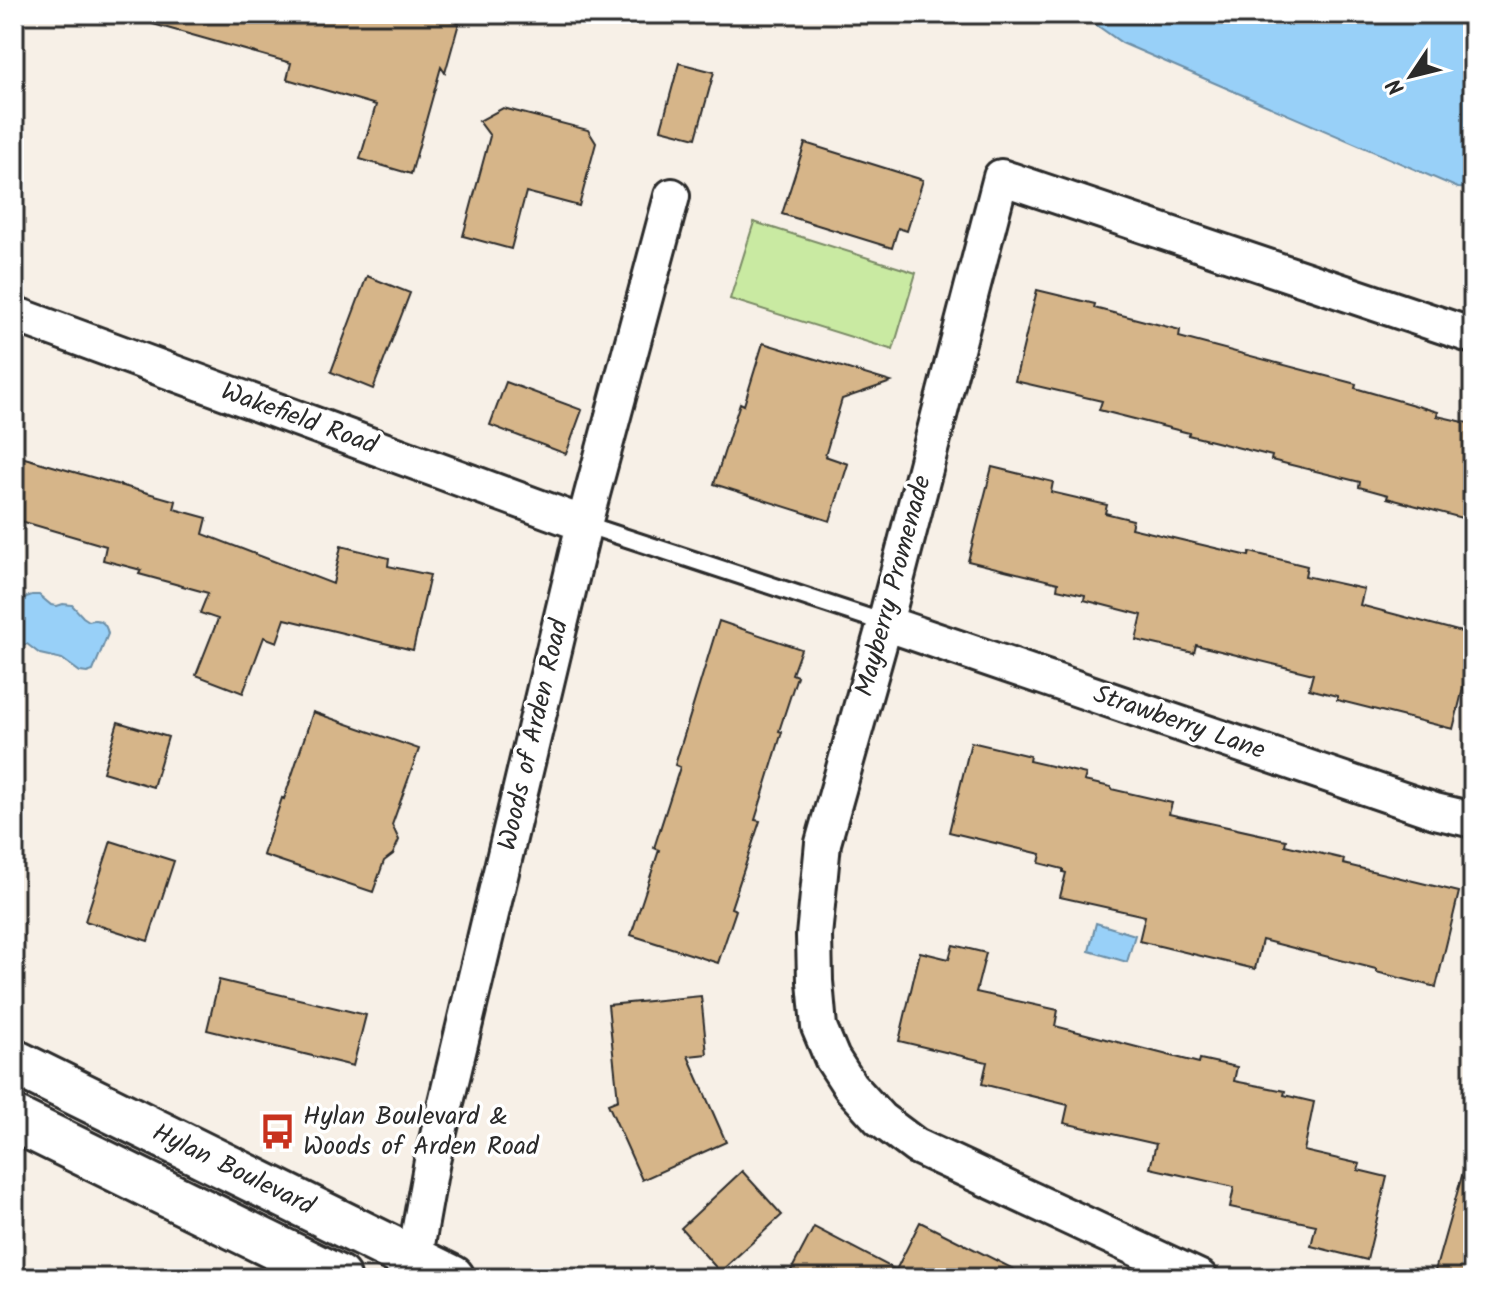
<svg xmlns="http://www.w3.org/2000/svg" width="1487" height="1292" font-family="Kalam,sans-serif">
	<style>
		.green { fill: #c9eaa2; stroke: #7a8a66; stroke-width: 2 }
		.water { fill: #98d0f8; stroke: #6c8ea6; stroke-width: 2 }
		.building { fill: #d6b589; stroke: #2b2b2b; stroke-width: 2 }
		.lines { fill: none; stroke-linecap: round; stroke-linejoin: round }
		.lane-casing { stroke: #2b2b2b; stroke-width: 22 }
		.street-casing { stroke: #2b2b2b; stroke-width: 40 }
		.primary-casing { stroke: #2b2b2b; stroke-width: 50 }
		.lane { stroke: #fff; stroke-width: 16 }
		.street { stroke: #fff; stroke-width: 34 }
		.primary { stroke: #fff; stroke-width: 44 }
		.labels { text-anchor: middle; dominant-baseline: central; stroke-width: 7; stroke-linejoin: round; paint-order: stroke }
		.street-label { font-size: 26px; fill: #2b2b2b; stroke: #fff }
		.poi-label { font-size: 26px; fill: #2b2b2b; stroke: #fff; text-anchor: start }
	</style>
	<rect width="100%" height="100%" fill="#f7f0e7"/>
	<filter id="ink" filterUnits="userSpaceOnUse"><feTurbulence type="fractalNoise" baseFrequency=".0125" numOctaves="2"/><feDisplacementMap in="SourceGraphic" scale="16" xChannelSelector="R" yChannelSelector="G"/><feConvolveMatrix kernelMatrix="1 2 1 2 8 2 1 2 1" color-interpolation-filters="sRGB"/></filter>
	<g filter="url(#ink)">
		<path class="green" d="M754,222L916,273L893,350L730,299Z"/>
		<path class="water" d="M1081,14H1473V189L1458,188L1122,43Z
			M32,595H39L51,605L57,606L63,604L72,605L83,617L89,621C99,618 106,622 108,634L93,671L87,673L80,672L62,659L40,654L27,644L22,645L14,641C14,623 10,600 32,595Z
			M1096,923L1135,935L1127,962L1089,951Z"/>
		<path class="building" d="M154,14H427L459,23L445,73L441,67L411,174L360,159L376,105L287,79L291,63L153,24Z
			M679,63L714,72L696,138L661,129Z
			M503,108L588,130L596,143L579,206L526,192L511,249L463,236L490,136L479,121Z
			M805,143L923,180L907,231L898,228L892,248L782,214Z
			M367,276L410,293L373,389L331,372Z
			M1037,290L1095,304L1094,308L1180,330L1179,337L1356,384L1355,388L1438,412L1437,416L1473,424V521L1387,498L1388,495L1359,487L1360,482L1271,460L1272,456L1188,435L1189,433L1099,410L1102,401L1015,381Z
			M763,343L891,382L842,399L825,456L848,464L830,521L714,484L740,403L744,405Z
			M506,382L582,410L566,454L490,425Z
			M14,455L176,501L174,509L207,518L203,534L333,584L341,546L389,558L388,566L430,575L413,650L285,619L277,642L264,637L243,693L196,675L218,619L200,613L208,593L139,574L141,570L103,560L106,546L14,519Z
			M992,467L1053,482L1051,492L1107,505L1105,513L1133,520L1131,528L1249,556L1250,552L1307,566L1305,576L1364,589L1360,605L1473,635V648L1453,729L1337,700V696L1309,689L1313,674L1196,645L1194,653L1136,640L1142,615L1084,600L1085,595L1057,589L1058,583L968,561Z
			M719,621L801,649L792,674L797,676L779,731L782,732L755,820L760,821L731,908L736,910L718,963L631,935L659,850L654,848L680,767L675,765Z
			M313,712L419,749L392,825L399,840L393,854L384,861L373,892L263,855L282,798L284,799Z
			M118,722L168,737L153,787L103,772Z
			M971,742L1030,756L1029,761L1086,774L1084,781L1111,787V789L1172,803L1169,814L1286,840L1285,845L1344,859L1343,864L1459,892L1436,987L1376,972V969L1262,940L1255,969L1139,941L1145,916L1060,897L1066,873L1063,872V869L1039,863L1041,854L949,832Z
			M111,841L174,861L148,941L85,921Z
			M953,945L986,953L976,992L1058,1010L1055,1026L1199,1063L1200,1059L1237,1067L1234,1081L1285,1091L1284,1095L1314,1102L1304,1151L1360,1164L1358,1170L1387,1177L1367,1260L1311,1246L1316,1225L1230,1207L1234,1187L1150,1168L1156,1144L1064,1123L1068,1105L982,1084L987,1062L899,1041L920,952L949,959Z
			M219,980L366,1015L353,1066L207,1030Z
			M701,996L707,1054L688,1056L726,1142L642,1180L608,1104L618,1100L608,1005Z
			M742,1171L782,1215L720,1272L681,1228Z
			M1463,1172L1473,1173V1278H1433Z
			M920,1222L1031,1278H787L814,1227L896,1270Z"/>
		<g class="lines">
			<defs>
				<path id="lane" d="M584,524L885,623"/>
				<path id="street" d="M14,314L584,524
					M885,623L1435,811L1473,820
					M411,1278L432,1161L584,524L672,196
					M1200,1278L916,1146L880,1119L850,1086L832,1058L819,1027L815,981L814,936L823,843L885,623L1001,177L1473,336"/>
				<path id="primary" d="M14,1062L452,1278
					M14,1119L338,1278"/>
			</defs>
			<use href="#lane" class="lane-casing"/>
			<use href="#street" class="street-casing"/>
			<use href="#primary" class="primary-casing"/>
			<use href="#lane" class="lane"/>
			<use href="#street" class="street"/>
			<use href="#primary" class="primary"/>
		</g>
	</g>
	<defs>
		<symbol id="bus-bare" viewBox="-9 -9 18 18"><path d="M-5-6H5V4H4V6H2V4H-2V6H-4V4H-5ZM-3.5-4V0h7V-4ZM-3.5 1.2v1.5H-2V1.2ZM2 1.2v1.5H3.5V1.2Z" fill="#c8321e" stroke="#fff" stroke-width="2.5" paint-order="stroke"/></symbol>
	</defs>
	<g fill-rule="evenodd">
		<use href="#bus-bare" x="252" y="1106" width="51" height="51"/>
	</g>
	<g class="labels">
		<g class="street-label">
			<text transform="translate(299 419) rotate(20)">Wakefield Road</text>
			<text transform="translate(894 586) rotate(-75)">Mayberry Promenade</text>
			<text transform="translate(1179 723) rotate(19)">Strawberry Lane</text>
			<text transform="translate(534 735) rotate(-77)">Woods of Arden Road</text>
			<text transform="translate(233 1170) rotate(26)">Hylan Boulevard</text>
		</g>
		<g class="poi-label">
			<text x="303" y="1117">Hylan Boulevard &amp;<tspan x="303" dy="30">Woods of Arden Road</tspan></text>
		</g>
	</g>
	<rect width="1487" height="1292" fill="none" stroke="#fff" stroke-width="48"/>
	<rect x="24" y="24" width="1439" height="1244" fill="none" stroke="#2b2b2b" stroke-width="3" filter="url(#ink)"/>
	<g transform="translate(1411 76) rotate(235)" stroke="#ffffff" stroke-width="6" paint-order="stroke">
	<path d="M0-6L14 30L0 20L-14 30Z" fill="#2b2b2b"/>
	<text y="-12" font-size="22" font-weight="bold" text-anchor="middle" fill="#2b2b2b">N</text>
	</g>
</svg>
